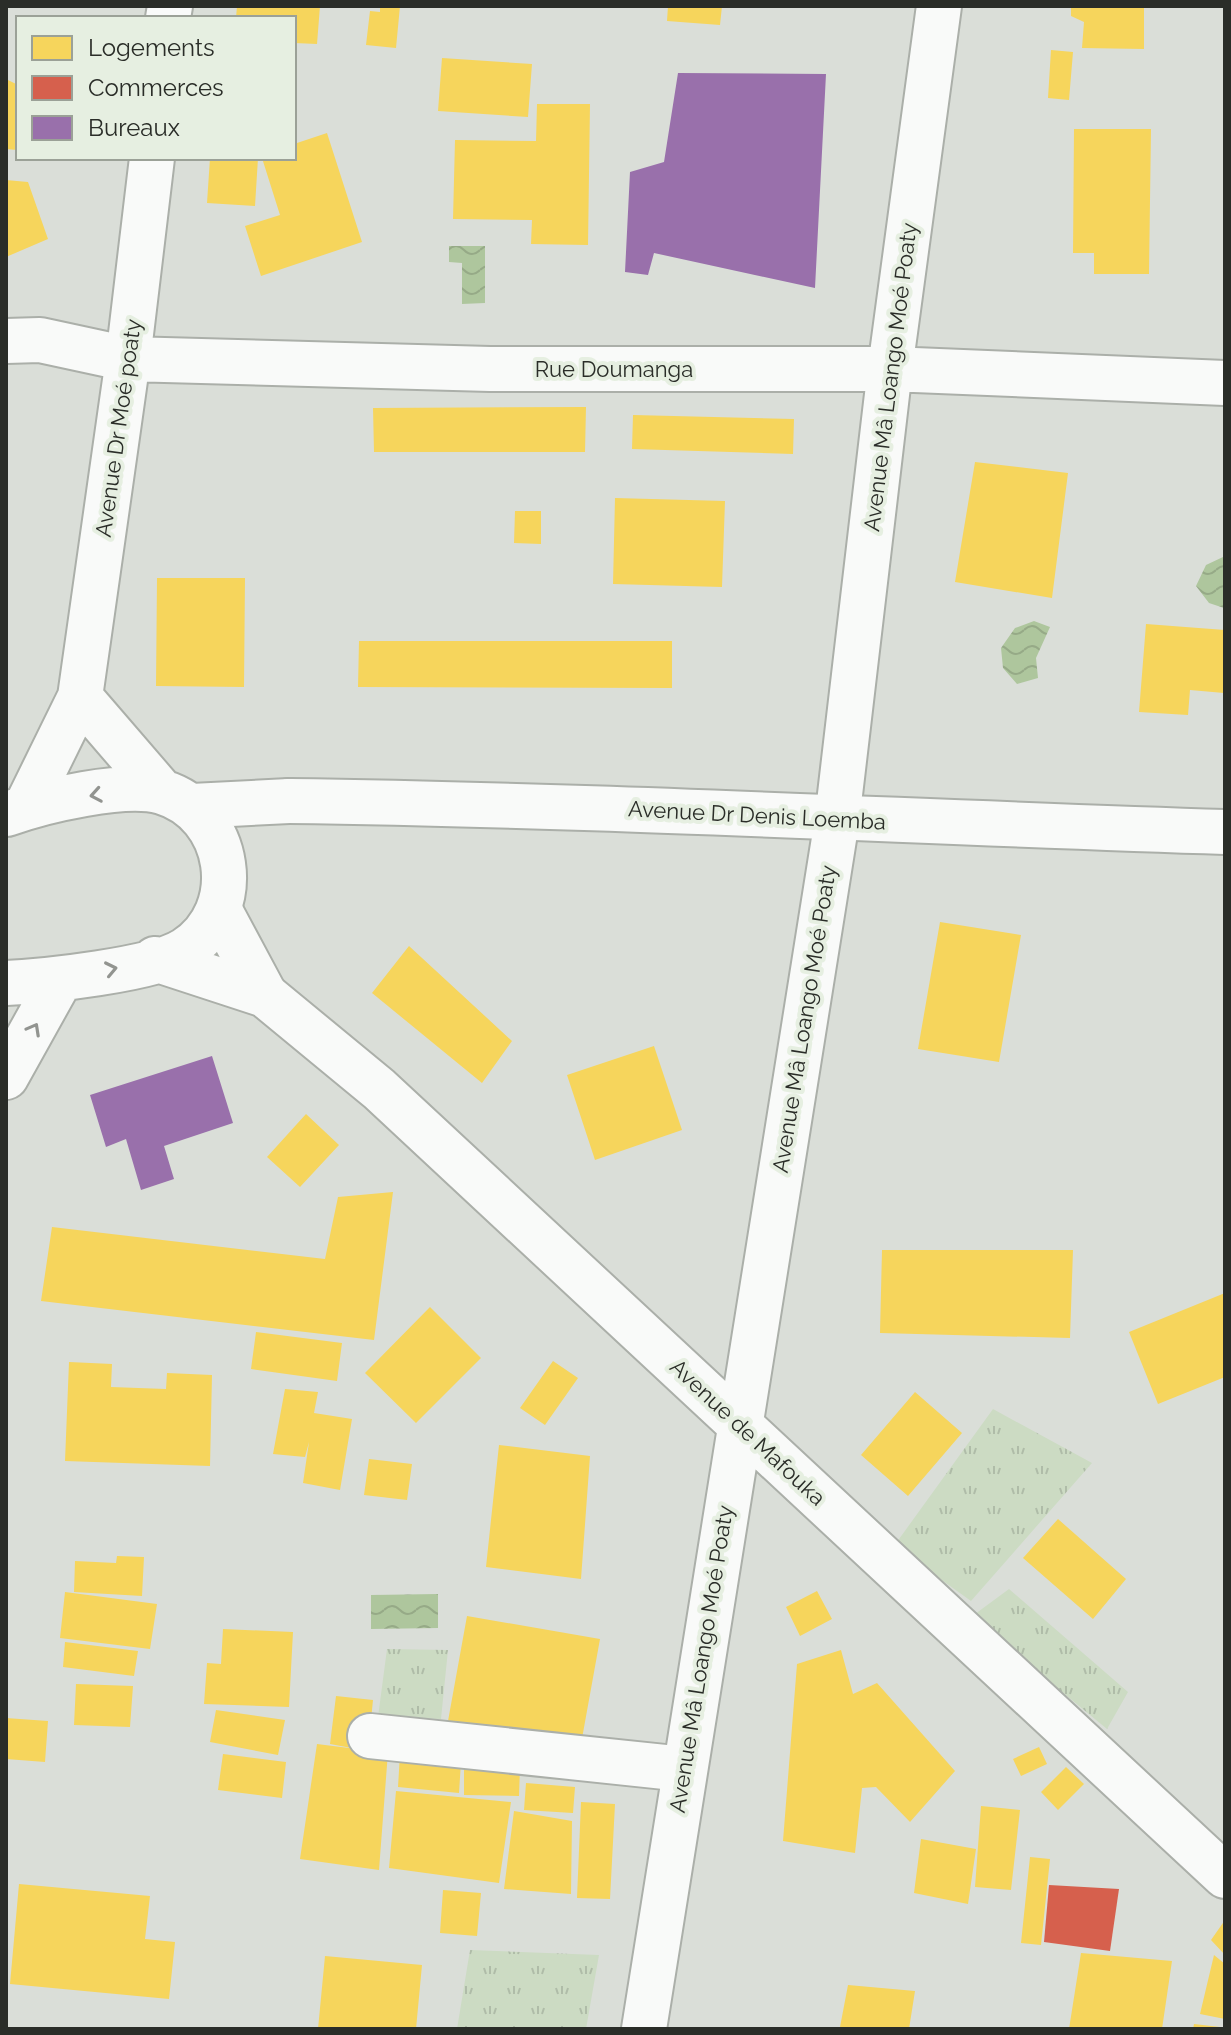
<svg xmlns="http://www.w3.org/2000/svg" width="1231" height="2035" font-family="Raleway,sans-serif">
	<style>
		.grass { fill: url(#grass-tufts) }
		.water { fill: url(#water-waves) }
		.homes { fill: #f6d55c }
		.shops { fill: #d6604d }
		.offices { fill: #9970ab }
		.lines { fill: none; stroke-linecap: round; stroke-linejoin: round }
		.street-casing { stroke: #abafa9; stroke-width: 48 }
		.secondary-casing { stroke: #abafa9; stroke-width: 48 }
		.street { stroke: #f9faf9; stroke-width: 44 }
		.secondary { stroke: #f9faf9; stroke-width: 44 }
		.oneway { stroke: #929490 }
		.labels { text-anchor: middle; dominant-baseline: central; stroke-width: 8; stroke-linejoin: round; paint-order: stroke }
		.street-label { font-size: 22px; fill: #2a2d28; stroke: #e6efe1 }
	</style>
	<defs>
		<pattern id="grass-tufts" width="24" height="20" patternUnits="userSpaceOnUse" patternTransform="scale(2)"><rect width="24" height="20" fill="#ccdbc3"/><path d="M3 7l-1-3M5 7V3M7 7l1-3M15 17l-1-3M17 17v-4M19 17l1-3" fill="none" stroke="#afbca8"/></pattern>
		<pattern id="water-waves" width="16" height="10" patternUnits="userSpaceOnUse" patternTransform="scale(2)"><rect width="16" height="10" fill="#aec69d"/><path d="M0 5q4-4 8 0t8 0" fill="none" stroke="#96aa87"/></pattern>
	</defs>
	<rect width="100%" height="100%" fill="#daded8"/>
	<path class="grass" d="M993,1409L1092,1463L971,1601L894,1546Z
		M1009,1589L1128,1692L1107,1729L971,1617Z
		M387,1649L448,1650L441,1719L378,1717Z
		M470,1950L599,1955L586,2029H457Z"/>
	<path class="water" d="M485,246V303L462,304V263L449,262V246Z
		M1223,557L1225,558L1224,608L1209,603L1196,586L1206,565Z
		M1034,621L1050,627L1036,658L1038,678L1017,684L1003,668L1001,648L1015,628Z
		M438,1594V1628L371,1629V1595Z"/>
	<path class="homes" d="M237,6H320L317,44L294,43V18H236Z
		M380,6H400L396,48L366,45L370,11L380,12Z
		M668,6H722L720,25L667,21Z
		M1071,6H1144V49L1082,48L1084,22L1071,16Z
		M1051,50L1073,52L1069,100L1048,98Z
		M442,58L532,64L528,117L438,111Z
		M6,79L18,85L17,150L6,149Z
		M537,104H590L588,245L531,244L532,220L453,219L455,140L536,141Z
		M1074,129H1151L1149,274H1094V253H1073Z
		M327,133L362,242L261,276L245,226L280,215L262,158H294V144Z
		M210,158H258L255,206L207,203Z
		M6,180L28,182L48,239L6,257Z
		M586,407L585,452H374L373,408Z
		M633,415L794,419L793,454L632,449Z
		M975,462L1068,473L1052,598L955,582Z
		M615,498L725,501L722,587L613,584Z
		M515,511H541V544L514,543Z
		M157,578H245L244,687L156,686Z
		M1146,624L1225,630L1224,693L1190,690L1188,715L1139,712Z
		M359,641H672V688L358,687Z
		M940,922L1021,935L999,1062L918,1049Z
		M409,946L512,1041L482,1083L372,993Z
		M654,1046L682,1130L595,1160L567,1075Z
		M306,1114L339,1145L300,1187L267,1157Z
		M393,1192L374,1340L41,1301L52,1227L325,1259L338,1197Z
		M882,1250H1073L1070,1338L880,1333Z
		M1225,1293V1377L1158,1404L1129,1332Z
		M430,1307L481,1358L416,1423L365,1373Z
		M256,1332L342,1343L337,1381L251,1369Z
		M553,1361L578,1378L545,1425L520,1408Z
		M69,1362L112,1364L111,1387L166,1389L167,1373L212,1375L210,1466L65,1461Z
		M285,1389L318,1392L314,1413L352,1419L340,1490L303,1483L309,1442L305,1457L273,1454Z
		M915,1392L962,1433L908,1496L861,1455Z
		M499,1445L590,1456L581,1579L486,1567Z
		M369,1459L412,1464L407,1500L364,1495Z
		M1058,1519L1126,1579L1093,1619L1023,1558Z
		M117,1556L144,1557L142,1596L74,1592L75,1561L116,1563Z
		M817,1591L832,1619L800,1636L786,1607Z
		M65,1592L157,1604L150,1649L60,1638Z
		M467,1616L600,1639L581,1744L448,1721Z
		M223,1629L293,1632L289,1707L204,1704L207,1663L221,1664Z
		M65,1642L138,1651L134,1676L63,1667Z
		M841,1650L853,1694L877,1683L955,1771L910,1822L876,1787L862,1788L855,1853L783,1841L797,1664Z
		M76,1684L133,1686L130,1727L74,1725Z
		M336,1696L373,1700L368,1750L388,1752L379,1870L300,1859L317,1744L357,1749L330,1744Z
		M216,1710L285,1720L278,1755L210,1742Z
		M6,1718L48,1721L45,1762L6,1759Z
		M1039,1747L1047,1764L1021,1776L1013,1759Z
		M223,1754L286,1762L282,1798L218,1790Z
		M400,1754L461,1762L459,1793L398,1787Z
		M464,1765L520,1767L519,1796L464,1795Z
		M1066,1767L1084,1784L1058,1810L1041,1792Z
		M526,1783L575,1787L573,1813L524,1810Z
		M396,1791L511,1802L499,1883L389,1868Z
		M581,1802L615,1804L610,1899L577,1898Z
		M981,1806L1020,1810L1011,1890L975,1887Z
		M514,1811L572,1821L571,1894L504,1889Z
		M921,1839L976,1849L968,1904L914,1893Z
		M1030,1857L1050,1859L1041,1945L1021,1943Z
		M19,1884L150,1896L145,1939L175,1942L169,1999L10,1984Z
		M443,1890L481,1893L477,1936L440,1933Z
		M1225,1920V1955L1211,1940Z
		M1081,1953L1172,1961L1162,2029H1069Z
		M1214,1955L1225,1964V2019L1200,2014Z
		M325,1956L422,1965L416,2029H318Z
		M848,1985L915,1991L909,2029L840,2027Z
		M1194,2024L1220,2027V2029H1193Z"/>
	<path class="shops" d="M1049,1885L1119,1889L1110,1951L1044,1942Z"/>
	<path class="offices" d="M678,73L826,74L815,288L654,253L648,275L625,272L630,172L664,162Z
		M212,1056L233,1123L164,1146L174,1179L141,1190L126,1139L106,1147L90,1095Z"/>
	<g class="lines">
		<defs>
			<path id="street" d="M168,18L170,6
				M6,341L40,340L128,359L490,369H890L1225,383
				M80,697L161,791
				M192,806L289,801
				M26,807L80,697L128,359L152,158
				M155,959L265,995L379,1089L1225,1876
				M6,983C45,981 153,970 185,950C247,910 232,813 162,792C127,781 42,801 7,814
				M6,1077L60,980
				M370,1736L684,1769
				M644,2029L837,820L890,369L939,6"/>
			<path id="secondary" d="M289,801C601,805 913,822 1225,832
				M219,909L265,995"/>
		</defs>
		<use href="#street" class="street-casing"/>
		<use href="#secondary" class="secondary-casing"/>
		<use href="#street" class="street"/>
		<use href="#secondary" class="secondary"/>
	</g>
	<defs><path id="oneway-chevron" d="M-2-3.5L2.5 0L-2 3.5" fill="none" stroke-width="1.6" stroke-linecap="round" stroke-linejoin="round" transform="scale(2)"/></defs>
	<g class="oneway">
		<use href="#oneway-chevron" transform="translate(96 795) rotate(170)"/>
		<use href="#oneway-chevron" transform="translate(111 969) rotate(-12)"/>
		<use href="#oneway-chevron" transform="translate(34 1029) rotate(-61)"/>
	</g>
	<g class="labels">
		<g class="street-label">
			<text x="614" y="369">Rue Doumanga</text>
			<text transform="translate(890 377) rotate(-83)">Avenue Mâ Loango Moé Poaty</text>
			<text transform="translate(118 428) rotate(-82)">Avenue Dr Moé poaty</text>
			<text transform="translate(757 815) rotate(3)">Avenue Dr Denis Loemba</text>
			<text transform="translate(804 1019) rotate(-81)">Avenue Mâ Loango Moé Poaty</text>
			<text transform="translate(748 1432) rotate(43)">Avenue de Mafouka</text>
			<text transform="translate(701 1659) rotate(-81)">Avenue Mâ Loango Moé Poaty</text>
		</g>
	</g>
	<rect width="1231" height="2035" fill="none" stroke="#2a2d28" stroke-width="16"/>
	<rect x="16" y="16" width="280" height="144" fill="#e6efe1" stroke="#9ba197" stroke-width="2"/>
	<rect x="32" y="36" width="40" height="24" fill="#f6d55c" stroke="#9ba197" stroke-width="2"/>
	<text x="88" y="56" font-size="24" fill="#2a2d28">Logements</text>
	<rect x="32" y="76" width="40" height="24" fill="#d6604d" stroke="#9ba197" stroke-width="2"/>
	<text x="88" y="96" font-size="24" fill="#2a2d28">Commerces</text>
	<rect x="32" y="116" width="40" height="24" fill="#9970ab" stroke="#9ba197" stroke-width="2"/>
	<text x="88" y="136" font-size="24" fill="#2a2d28">Bureaux</text>
</svg>
